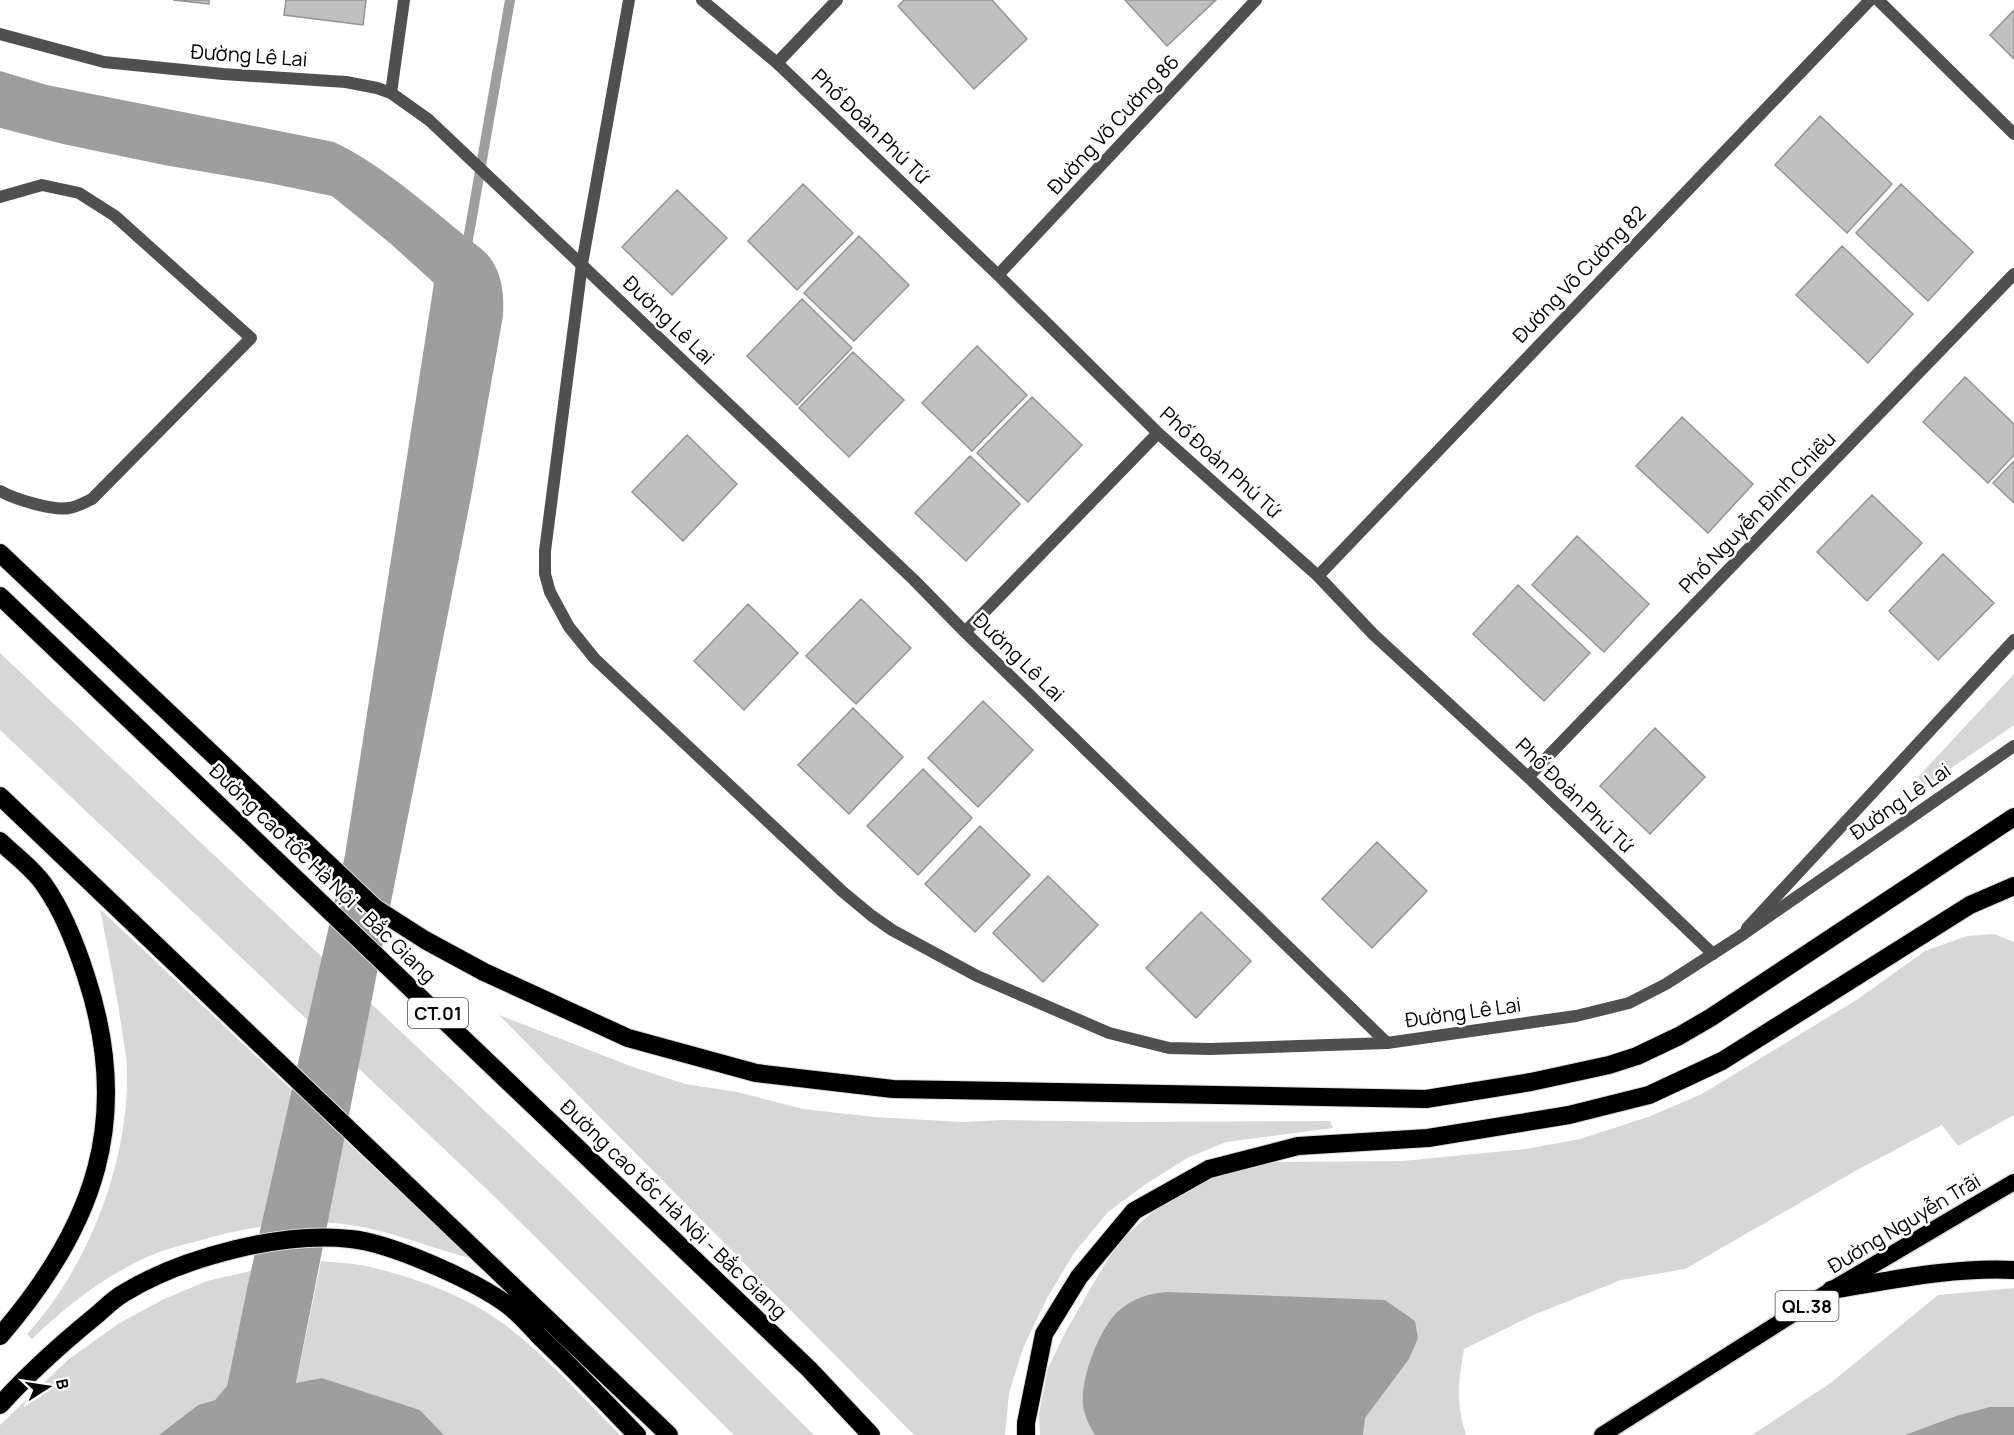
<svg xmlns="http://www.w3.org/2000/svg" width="2014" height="1435" font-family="Manrope,sans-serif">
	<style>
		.green { fill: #d7d7d7 }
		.water { fill: #9e9e9e }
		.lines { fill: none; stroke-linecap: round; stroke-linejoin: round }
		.stream { stroke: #9e9e9e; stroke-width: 10 }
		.building { fill: #c0c0c0; stroke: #949494; stroke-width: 1.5 }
		.trunk-casing { stroke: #dbdbdb; stroke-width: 19 }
		.motorway-casing { stroke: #dbdbdb; stroke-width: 20 }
		.service { stroke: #505050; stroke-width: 12 }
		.minor { stroke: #505050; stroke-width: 12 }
		.tertiary { stroke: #505050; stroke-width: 12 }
		.trunk { stroke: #000; stroke-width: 16 }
		.motorway { stroke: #000; stroke-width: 18 }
		.labels { text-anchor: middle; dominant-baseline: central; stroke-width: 5; stroke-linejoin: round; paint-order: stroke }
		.shield { fill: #fff; stroke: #4c4c4c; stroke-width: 1.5 }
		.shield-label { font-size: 18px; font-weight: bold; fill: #000 }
		.street-label { font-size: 20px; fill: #000; stroke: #fff }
	</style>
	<rect width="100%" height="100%" fill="#fff"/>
	<path class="green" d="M0,653L559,1181L814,1435H734L496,1198L0,730Z
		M2014,674V725L1925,786L1918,777Z
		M100,909L470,1258C430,1248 392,1231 351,1225C297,1218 245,1227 194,1242C182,1245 170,1248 159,1252C111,1271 68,1304 32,1339L27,1334C88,1268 129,1162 127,1071C127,1058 124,1044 122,1030C116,990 108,949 100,909Z
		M1994,934L2014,942V1115L1958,1146L1942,1125L1857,1170L1685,1269L1621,1280L1531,1316L1464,1349C1458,1383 1456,1402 1466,1435H1040L1039,1414L1048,1368L1067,1329L1103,1267L1121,1240L1150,1214L1183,1191L1203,1180L1275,1162L1403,1161L1526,1149L1580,1139L1648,1117L1702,1094L1858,999L1925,951L1967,936Z
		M499,1015L633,1067L685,1084L737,1092L803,1109L874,1117L962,1122L1003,1120L1133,1122L1330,1121L1333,1128L1226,1142L1187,1158L1146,1184L1108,1212L1074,1253L1047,1298L1023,1348L1009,1393L1005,1435H914Z
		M321,1261C337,1263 355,1263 371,1267C415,1278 464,1295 501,1322C545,1354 582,1397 620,1435H444L420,1410L322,1378L296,1384Z
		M251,1271L227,1386L215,1400L198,1405L159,1435H0V1425L68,1360L118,1324L162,1300L207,1281Z
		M2014,1288V1435H1752L1832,1382L1938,1295Z"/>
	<path class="water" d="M0,71L47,85L334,142C380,164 421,200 460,232C470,241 484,249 491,259C503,277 504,296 503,316L471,497L296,1383L322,1378L420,1410L444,1435H159L198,1405L215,1400L227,1386L248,1284L345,855L434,283L391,244L332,196L269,183L164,165L63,144L0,128Z
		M1166,1292L1385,1300L1415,1321L1418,1338L1409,1359L1365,1418L1363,1435H1095C1090,1427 1084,1415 1083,1405C1080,1378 1101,1323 1122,1308C1136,1297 1149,1294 1166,1292Z
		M1990,1407H2014V1435H1905L1956,1416Z"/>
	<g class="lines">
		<path class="stream" d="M466,251L510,0"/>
	</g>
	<path class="building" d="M173,0H209V4Z
		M286,0H366L363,25L284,15Z
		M904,0H992L1027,39L974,89L898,6Z
		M1125,0H1216L1167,46Z
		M2014,10V59L1990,35Z
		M1820,116L1892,184L1847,233L1775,165Z
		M803,184L853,233L797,290L748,241Z
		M1901,184L1973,252L1928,301L1856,233Z
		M677,190L727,238L672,295L622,247Z
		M859,236L909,285L854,341L804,293Z
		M1842,246L1913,314L1868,363L1796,295Z
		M802,299L852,348L797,405L747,356Z
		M977,346L1027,395L972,451L922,403Z
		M853,352L904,400L849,457L799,408Z
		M1965,377L2014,424V455L1988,483L1923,422Z
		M1032,397L1082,445L1028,502L977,453Z
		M1682,417L1753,484L1708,533L1636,466Z
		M687,435L737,484L683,541L632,492Z
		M970,456L1020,504L966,561L915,513Z
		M2014,461V503L1993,483Z
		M1872,495L1922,543L1867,601L1817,552Z
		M1577,536L1649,604L1604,652L1532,585Z
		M1943,554L1994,603L1938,660L1889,611Z
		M1518,585L1590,653L1544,701L1473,634Z
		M861,599L911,648L856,704L806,656Z
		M748,604L798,653L744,710L694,661Z
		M983,701L1033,750L978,807L928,758Z
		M853,708L903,757L849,814L798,765Z
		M1655,728L1705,777L1650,834L1600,786Z
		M923,769L972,818L918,875L867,826Z
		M980,826L1030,875L975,932L925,884Z
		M1377,842L1427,891L1372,948L1322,899Z
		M1048,876L1098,925L1043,982L993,933Z
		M1201,912L1251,961L1196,1018L1146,968Z"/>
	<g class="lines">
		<defs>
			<path id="trunk" d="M1602,1435L1831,1290L2014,1182"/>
			<path id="motorway" d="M0,553L375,908L425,940L484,972L628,1038L756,1073L893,1089L1426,1099L1531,1082L1609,1065L1637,1056L1679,1036L1710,1018L2014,817
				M0,596L809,1369L871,1435
				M0,796L669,1435
				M0,841C14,855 34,869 45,886C64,913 76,945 86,976C133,1119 95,1226 0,1336
				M1831,1290C1892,1280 1953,1267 2014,1270
				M0,1405C28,1374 60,1345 93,1318C103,1310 113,1299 124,1293C183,1257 283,1231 351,1239C391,1243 476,1281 509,1306C520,1315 531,1327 541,1338C574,1369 605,1402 637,1435
				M1026,1435V1423L1044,1334L1079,1277L1134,1211L1209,1169L1298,1146L1428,1138L1569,1115L1649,1095L1722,1061L1970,905L2014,886"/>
		</defs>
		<use href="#trunk" class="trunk-casing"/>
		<use href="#motorway" class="motorway-casing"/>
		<path class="service" d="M0,197L42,185L79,193L115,216L251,338L92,499C85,502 77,507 69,508C53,511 14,499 0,491"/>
		<path class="minor" d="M629,0L582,264L545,551V574L550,592L569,627L595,659L843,892L872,916L892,930L977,976L1109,1033L1169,1048L1210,1049L1387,1043
			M702,0L777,63L998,275L1158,433L1318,576L1373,634L1528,777L1713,954
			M1878,0L2014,134
			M391,93L404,0
			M998,275L1256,0
			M1318,576L1870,0
			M965,632L1158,433
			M1528,777L2014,274
			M1747,928L2014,640"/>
		<path class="tertiary" d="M0,34L104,62L223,74L346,82L377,88L391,93L429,120L914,580L965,632L1387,1043L1576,1016L1629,1003L1666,984L1739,937L2014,746
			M777,63L837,0"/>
		<use href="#trunk" class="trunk"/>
		<use href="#motorway" class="motorway"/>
	</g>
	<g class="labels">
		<g class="shield">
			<rect x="408" y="998" width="60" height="30" rx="4.5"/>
			<rect x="1775.5" y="1291" width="63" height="30" rx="4.5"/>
		</g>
		<g class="shield-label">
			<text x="438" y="1013">CT.01</text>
			<text x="1807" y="1306">QL.38</text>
		</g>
		<g class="street-label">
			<text transform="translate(249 55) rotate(4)">Đường Lê Lai</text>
			<text transform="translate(1113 124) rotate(-47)">Đường Võ Cường 86</text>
			<text transform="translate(871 126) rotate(44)">Phố Đoàn Phú Tứ</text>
			<text transform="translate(1579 274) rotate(-46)">Đường Võ Cường 82</text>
			<text transform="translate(669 320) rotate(44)">Đường Lê Lai</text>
			<text transform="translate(1221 462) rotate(42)">Phố Đoàn Phú Tứ</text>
			<text transform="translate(1757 512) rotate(-46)">Phố Nguyễn Đình Chiểu</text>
			<text transform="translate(1019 657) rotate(44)">Đường Lê Lai</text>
			<text transform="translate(1575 795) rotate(44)">Phố Đoàn Phú Tứ</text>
			<text transform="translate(1900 801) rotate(-35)">Đường Lê Lai</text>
			<text transform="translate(323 873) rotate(44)">Đường cao tốc Hà Nội - Bắc Giang</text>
			<text transform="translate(1463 1012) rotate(-8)">Đường Lê Lai</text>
			<text transform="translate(674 1209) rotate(44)">Đường cao tốc Hà Nội - Bắc Giang</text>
			<text transform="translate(1904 1223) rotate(-31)">Đường Nguyễn Trãi</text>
		</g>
	</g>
	<g transform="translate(48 1387) rotate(78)" stroke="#ffffff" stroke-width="4.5" paint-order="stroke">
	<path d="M0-4.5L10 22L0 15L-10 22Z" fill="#000000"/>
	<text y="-9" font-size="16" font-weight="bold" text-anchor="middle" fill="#000000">B</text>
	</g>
</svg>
